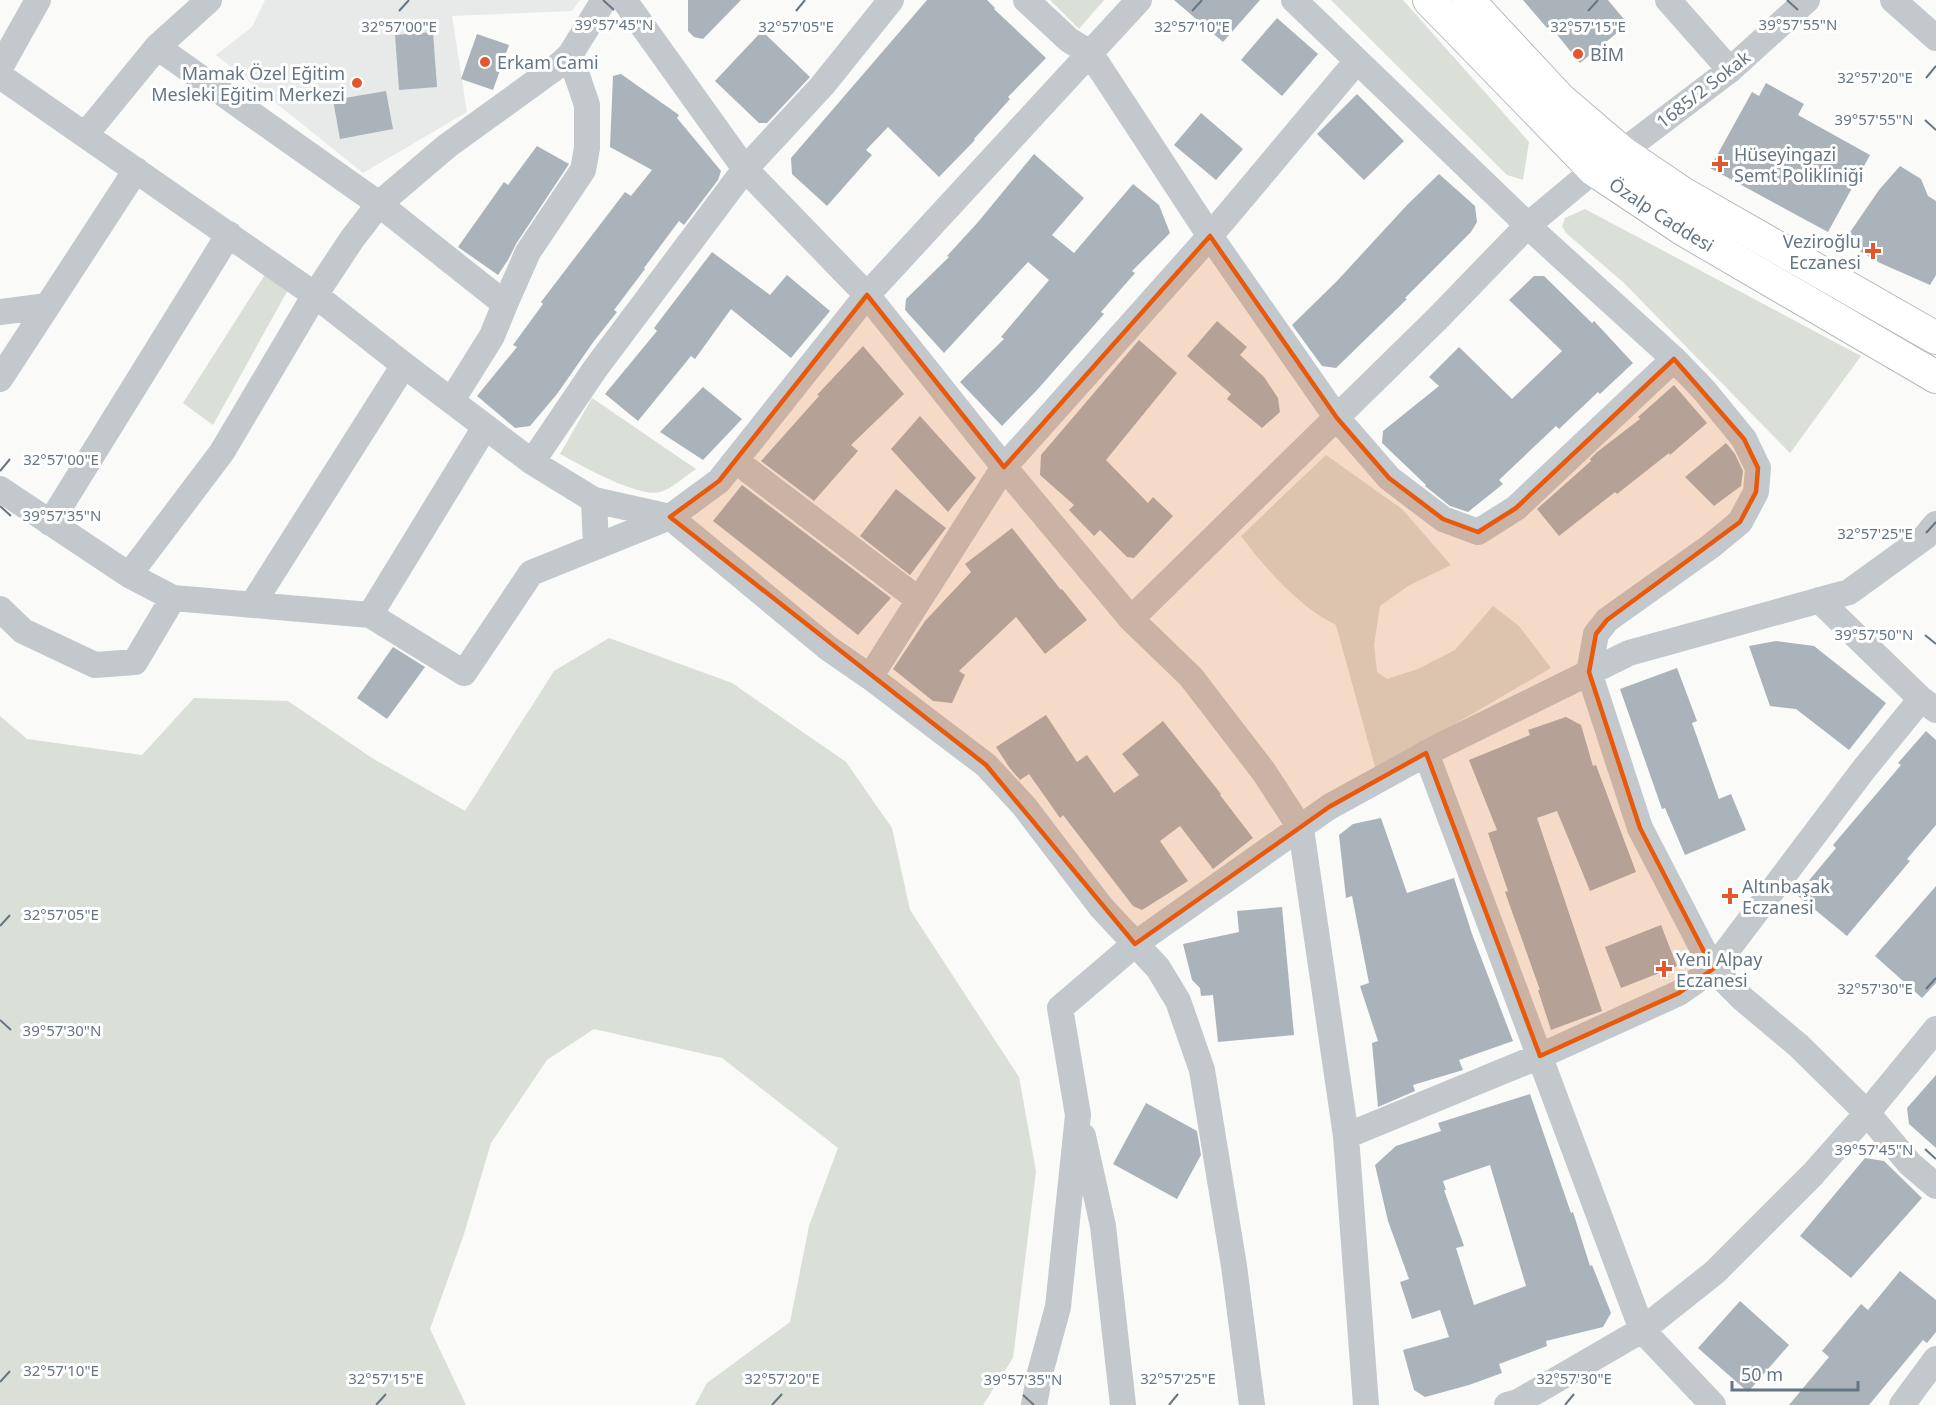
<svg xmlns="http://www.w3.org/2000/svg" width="1936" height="1405" font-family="'Noto Sans',sans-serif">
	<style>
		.built { fill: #e8e9e9 }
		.green { fill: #dadfd7 }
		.building { fill: #aab3b9; fill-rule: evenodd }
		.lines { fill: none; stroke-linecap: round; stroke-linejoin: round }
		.major-casing { stroke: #b5babe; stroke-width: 34 }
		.minor { stroke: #c3c8cc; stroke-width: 26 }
		.major { stroke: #fff; stroke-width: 32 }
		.marked { fill: #e8590c; fill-opacity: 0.2; stroke: #e8590c; stroke-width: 4.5; stroke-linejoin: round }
		.ticks { fill: none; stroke: #657683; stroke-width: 2 }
		.poi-dot { fill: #e4572e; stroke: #fff; stroke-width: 2 }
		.labels { text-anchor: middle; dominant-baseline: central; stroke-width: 6; stroke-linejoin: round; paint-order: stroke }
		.poi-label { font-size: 18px; fill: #657683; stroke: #fff; text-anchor: start }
		.street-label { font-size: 18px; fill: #657683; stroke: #fff }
		.ticks-label { font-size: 15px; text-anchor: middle; fill: #657683; stroke: #fff; stroke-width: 6; stroke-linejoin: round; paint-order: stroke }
	</style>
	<rect width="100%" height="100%" fill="#fafaf8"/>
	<path class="built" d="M265,0H580L572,11L452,16L467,112L363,173L216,55L252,27Z"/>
	<path class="green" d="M1050,0H1104L1079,29Z
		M1331,0H1403L1529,142L1523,180L1507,175Z
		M1585,209L1861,356L1790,453L1624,283L1566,233L1562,226L1565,218Z
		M266,273L289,288L213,425L183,403Z
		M592,398L696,469C685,476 672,489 660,492C639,498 580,465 560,454Z
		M1326,455L1402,509L1451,565L1408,586L1380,606L1374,645L1377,672L1387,679L1418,669L1455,650L1493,606L1519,626L1551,668L1431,738L1375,767L1336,625C1299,607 1265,568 1241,536Z
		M609,638L732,683L846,762L892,828L910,910L1019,1077L1036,1171L1013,1358L983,1405H695L707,1383L790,1322L809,1226L838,1148L722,1058L594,1029L547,1060L491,1143L464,1234L430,1329L466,1405H0V716L27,739L142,755L194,698L288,701L372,758L465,811L554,671Z"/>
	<path class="building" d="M688,0H741L703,39L694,37L688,31Z
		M927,0H987L995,8L994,9L1046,58L1008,97L1010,99L974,139L975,140L939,177L888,127L866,150L872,155L827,206L792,174L791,158Z
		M1174,0H1260L1223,42Z
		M1523,0H1608L1628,24L1580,63L1550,26L1547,28Z
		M1277,18L1318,54L1282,96L1241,60Z
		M762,31L810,77L767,123H759L715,81Z
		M433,32L437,87L399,90L395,35Z
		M477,34L509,45L493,90L461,79Z
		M621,74L679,115L677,118L721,171L718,180L684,225L679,221L644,268L645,269L614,310L617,312L594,341L557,394L530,426L515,428L477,396L517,347L513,345L543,304L541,302L625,192L631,196L652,170L610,147L613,76Z
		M1766,83L1804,104L1798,115L1870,155L1828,232L1710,168L1752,92L1759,96Z
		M386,91L393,129L340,139L333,100Z
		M1357,94L1404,141L1364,180L1317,134Z
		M1201,113L1243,149L1216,180L1174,145Z
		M537,146L569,164L516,244L508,260L498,275L458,247L504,182L508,185Z
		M1034,154L1084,198L1052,235L1074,253L1133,184L1159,205L1170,233L1132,271L1135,273L1101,312L1104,314L1037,390L1002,426L960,382L1004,339L1001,337L1049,280L1028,262L944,353L905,310L906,299L949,257L947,256L979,221Z
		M1900,166L1921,179L1928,196L1936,201V275L1930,285L1880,263L1846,243V238L1879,190Z
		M1439,174L1475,206L1477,222L1471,232L1405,298L1407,299L1336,368L1322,366L1292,325L1337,281L1408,204Z
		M712,252L770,295L787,275L830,311L791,358L731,309L695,359L691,356L638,421L605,394L657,331L654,328Z
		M1534,276H1544L1592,323L1594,321L1633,363L1600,394L1598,392L1559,429L1556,426L1499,480L1503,484L1468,512L1450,506L1425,486L1426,485L1382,443L1383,431L1439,386L1429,377L1459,347L1512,399L1562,351L1509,300Z
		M1217,321L1247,347L1240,355L1264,377L1278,398L1280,412L1262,428L1227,399L1231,394L1187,356Z
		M1139,340L1177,373L1106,460L1148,503L1153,497L1173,516L1134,558L1127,557L1100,530L1094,536L1069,510L1074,505L1040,475L1041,455Z
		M863,346L904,394L851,445L858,451L814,501L761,461L819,396L817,395Z
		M1674,385L1707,423L1670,455L1669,453L1617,494L1615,492L1559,536L1537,509L1591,461L1590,459L1597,452L1640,419L1638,417Z
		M703,387L742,419L703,460L660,432Z
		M920,416L976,478L948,512L891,449Z
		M1726,443L1735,454L1743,471L1741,486L1714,506L1685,477Z
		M742,485L891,598L858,635L713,521Z
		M896,489L946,528L910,575L860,536Z
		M1012,528L1061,590L1062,589L1087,620L1045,654L1016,617L959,671L965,675L952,703L933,701L893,669L925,621L971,572L965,564Z
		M1776,641L1814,646L1886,703L1849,750L1796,709L1770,706L1749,646Z
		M393,647L425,667L387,719L357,698Z
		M1677,668L1697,721L1692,723L1719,799L1731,794L1746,830L1685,855L1665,808L1662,809L1620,689Z
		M1046,715L1077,762L1087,755L1114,793L1139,775L1122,754L1163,721L1221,794L1220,795L1253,838L1213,869L1180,826L1160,841L1188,881L1142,910L1133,906L1063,815L1060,818L1029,774L1020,780L1009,767L996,747Z
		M1566,717L1581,725L1593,766L1596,765L1636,872L1590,891L1557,811L1537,818L1602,1011L1551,1030L1538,990H1540L1505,892L1508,891L1488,833L1497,830L1469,760L1530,735L1528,730Z
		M1926,731L1936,740V825L1907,859L1910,861L1847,936L1797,895L1836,848L1833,845L1901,765L1898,763Z
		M1381,818L1407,893L1454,878L1472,934L1513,1041L1459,1060L1463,1070L1413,1085L1415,1091L1378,1107L1372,1043L1378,1041L1360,986L1369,983L1352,896L1346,898L1339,835L1353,824Z
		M1936,886V983L1922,998L1875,956Z
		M1282,907L1294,1035L1218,1042L1213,995L1201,996L1200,988L1192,980L1183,944L1239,932L1237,911Z
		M1661,925L1677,966L1621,988L1605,947Z
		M1936,1075V1148L1909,1124L1907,1108Z
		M1530,1094L1571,1213L1573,1212L1590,1266L1592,1265L1611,1313L1603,1327L1546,1341L1547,1346L1499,1364L1502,1373L1469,1385L1425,1397L1414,1390L1403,1350L1449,1337L1440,1310L1412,1319L1400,1282L1409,1279L1388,1221L1375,1165L1396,1146L1441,1131L1438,1123ZM1490,1165L1526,1286L1474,1305L1456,1248L1464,1246L1444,1190H1446L1443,1181Z
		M1146,1103L1197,1131L1201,1155L1177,1199L1113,1164Z
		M1865,1158L1884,1161L1922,1198L1851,1278L1800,1236Z
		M1900,1271L1936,1300V1332L1927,1343L1923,1340L1869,1405H1789L1829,1357L1822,1351L1861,1304L1868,1310Z
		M1740,1301L1789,1345L1748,1392L1698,1348Z"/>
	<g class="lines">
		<defs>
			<g id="major">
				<path id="s1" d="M1429,0L1594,170L1684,230L1936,377"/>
				<path d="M1468,0L1560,99L1622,152L1684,194L1936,338"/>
			</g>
		</defs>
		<use href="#major" class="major-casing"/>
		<path class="minor" d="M209,0L157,47L379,204L505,304L492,336L452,400
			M624,0L745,169L867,295L1004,467L1131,619L1191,677L1264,772L1301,829L1346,1136L1366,1405
			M1026,0L1069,40L1090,53L1210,236L1337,418L1389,478L1443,519L1478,532L1516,508L1674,359
			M1294,0L1541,238L1674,359L1703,389L1744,439L1758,468L1756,492L1740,522L1711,546L1607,620L1596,634L1589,672L1640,828L1713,969L1743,999L1799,1046L1867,1113L1910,1164L1936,1186
			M1668,0L1730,70
			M1893,0L1936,38
			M0,68L38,0
			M0,76L315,295L404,365L532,462L594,500L670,517L719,481L867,295L1139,0
			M85,135L157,47
			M505,304L528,252L583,170L587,148V105L570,55
			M0,312L47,306
			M0,379L136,170
			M736,461L919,600
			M532,462L595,369L745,169L822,86L891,0
			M0,489L129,575L173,598L370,615L464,673L531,573L670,517L828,648L870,677L986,765L1024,806L1101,907L1158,968L1178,1001L1202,1070L1234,1266L1252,1405
			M594,500L596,547
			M50,523L229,234
			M129,575L222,452L315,295L352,239L379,204L447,146L559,65L570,55L604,0
			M1819,600L1921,699L1936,710
			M252,605L404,365
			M0,609L23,631L95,665L135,662L173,598
			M370,615L485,427
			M1131,619L1438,318L1528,225L1594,170L1622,152L1730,70L1807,0
			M870,677L1004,467L1210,236L1357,61
			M1426,753L1642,1330L1713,1405
			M1083,1136L1103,1226L1123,1405
			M1346,1136L1540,1056L1679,993L1713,969L1864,769L1921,699
			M1034,1405L1040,1373L1058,1307L1078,1115L1060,1008L1135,944L1329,807L1440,746L1629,653L1849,592L1925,537L1936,524
			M1507,1405L1518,1402L1642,1330L1715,1272L1813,1174L1867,1113L1936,1029
			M1902,1405L1936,1359"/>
		<use href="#major" class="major"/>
	</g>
	<path class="marked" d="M1210,236L1337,418L1389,478L1443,519L1478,532L1516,508L1674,359L1744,439L1758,468L1756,492L1740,522L1607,620L1596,634L1589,672L1640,828L1713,969L1679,993L1540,1056L1426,753L1329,807L1135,944L986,765L670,517L719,481L867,295L1004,467Z"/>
	<path class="ticks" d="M603,0L614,10M1787,0L1798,10M399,11L409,0M796,11L805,0M1192,11L1202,0M1588,11L1598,0M1926,78L1936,66M1925,120L1936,130M0,471L10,459M0,506L11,516M1926,533L1936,522M1925,635L1936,644M0,926L10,915M1926,989L1936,978M0,1020L11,1030M1925,1149L1936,1159M0,1382L10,1371M1023,1395L1034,1405M376,1405L386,1394M772,1405L782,1394M1169,1405L1178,1394M1565,1405L1574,1394"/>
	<g class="poi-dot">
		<circle cx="1578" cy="54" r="6"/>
		<circle cx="485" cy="62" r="6"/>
		<circle cx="357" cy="83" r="6"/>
		<path d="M1717 155h6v6h6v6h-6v6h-6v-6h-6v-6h6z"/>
		<path d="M1870 242h6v6h6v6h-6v6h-6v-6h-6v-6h6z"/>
		<path d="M1727 887h6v6h6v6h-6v6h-6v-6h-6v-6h6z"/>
		<path d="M1661 960h6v6h6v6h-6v6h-6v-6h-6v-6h6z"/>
	</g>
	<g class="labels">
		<g class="poi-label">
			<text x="1590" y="54">BİM</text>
			<text x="497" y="62">Erkam Cami</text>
			<text x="345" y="73" text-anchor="end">Mamak Özel Eğitim<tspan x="345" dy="21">Mesleki Eğitim Merkezi</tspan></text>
			<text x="1734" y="154">Hüseyingazi<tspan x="1734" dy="21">Semt Polikliniği</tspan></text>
			<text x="1861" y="241" text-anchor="end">Veziroğlu<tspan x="1861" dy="21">Eczanesi</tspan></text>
			<text x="1742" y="886">Altınbaşak<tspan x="1742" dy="21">Eczanesi</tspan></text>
			<text x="1676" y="959">Yeni Alpay<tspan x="1676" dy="21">Eczanesi</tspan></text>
		</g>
		<g class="street-label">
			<text transform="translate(1703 89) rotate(-38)">1685/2 Sokak</text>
			<text stroke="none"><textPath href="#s1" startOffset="318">Özalp Caddesi</textPath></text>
		</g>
	</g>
	<g class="ticks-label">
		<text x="614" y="30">39°57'45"N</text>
		<text x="1798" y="30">39°57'55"N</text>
		<text x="399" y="32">32°57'00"E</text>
		<text x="796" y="32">32°57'05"E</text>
		<text x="1192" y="32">32°57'10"E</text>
		<text x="1588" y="32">32°57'15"E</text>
		<text x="1875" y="83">32°57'20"E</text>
		<text x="1874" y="125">39°57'55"N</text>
		<text x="61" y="465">32°57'00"E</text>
		<text x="62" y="521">39°57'35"N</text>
		<text x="1875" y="539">32°57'25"E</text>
		<text x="1874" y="640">39°57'50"N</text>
		<text x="61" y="920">32°57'05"E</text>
		<text x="1875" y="994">32°57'30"E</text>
		<text x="62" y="1036">39°57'30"N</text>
		<text x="1874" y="1155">39°57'45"N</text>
		<text x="61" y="1376">32°57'10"E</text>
		<text x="386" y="1384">32°57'15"E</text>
		<text x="782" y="1384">32°57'20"E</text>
		<text x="1178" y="1384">32°57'25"E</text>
		<text x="1574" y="1384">32°57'30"E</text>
		<text x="1023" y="1385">39°57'35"N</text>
	</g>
	<path d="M1732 1381v9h126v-9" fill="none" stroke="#657683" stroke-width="3"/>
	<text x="1741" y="1381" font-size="18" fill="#657683" stroke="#ffffff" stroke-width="4.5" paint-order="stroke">50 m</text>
</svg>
